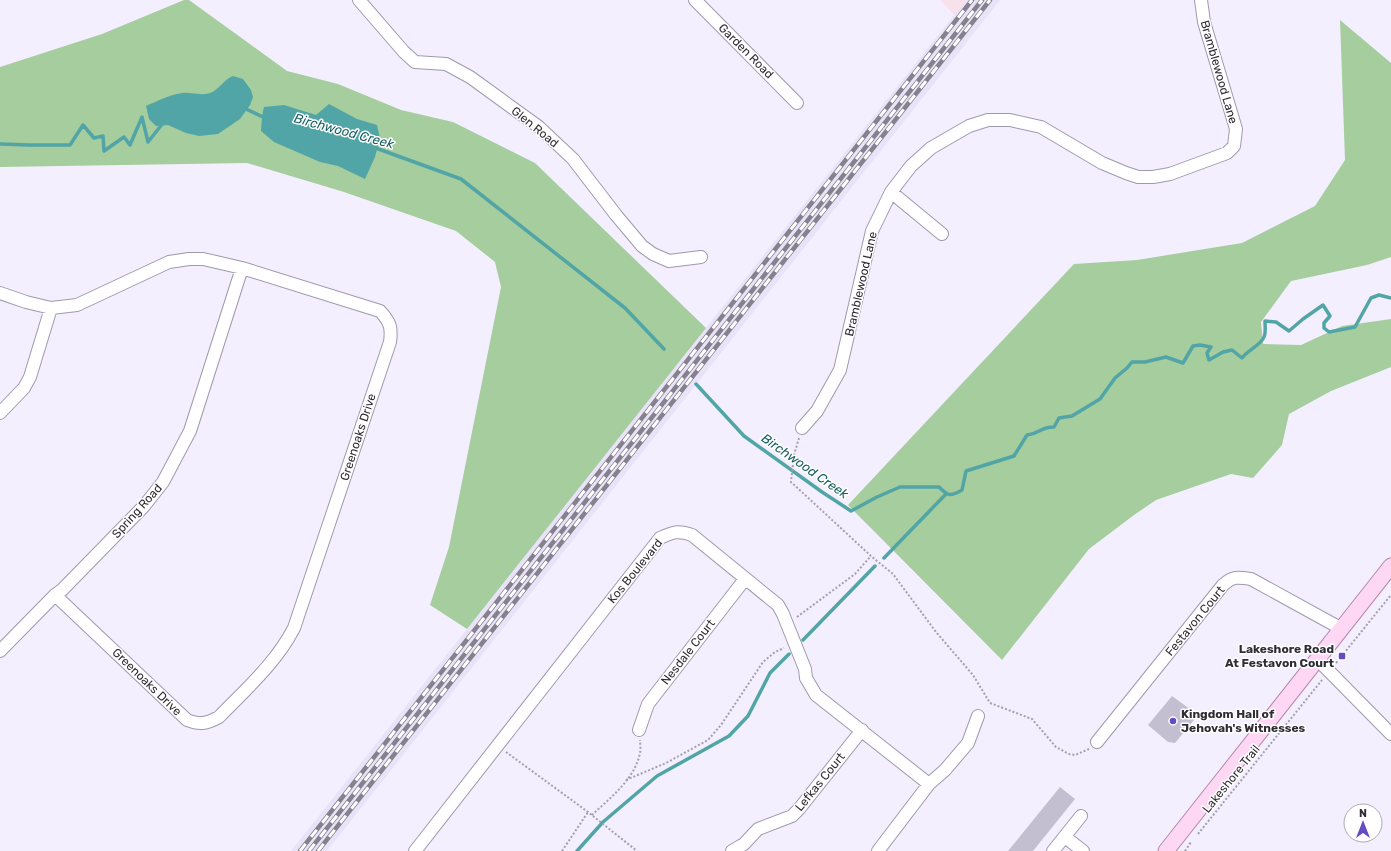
<svg xmlns="http://www.w3.org/2000/svg" width="1391" height="851" font-family="Rubik,sans-serif">
	<style>
		.commercial { fill: #f9e1ec }
		.built { fill: #e9e2f8 }
		.green { fill: #a5cd9d }
		.water { fill: #52a5a6 }
		.lines { fill: none; stroke-linecap: round; stroke-linejoin: round }
		.stream { stroke: #52a5a6; stroke-width: 3.5 }
		.building { fill: #c4bed1 }
		.minor-casing { stroke: #9f99ac; stroke-width: 14 }
		.major-casing { stroke: #b58aac; stroke-width: 17 }
		.path { stroke: #a49fac; stroke-width: 2; stroke-dasharray: 2 2; stroke-linecap: butt }
		.minor { stroke: #fff; stroke-width: 12 }
		.major { stroke: #fed7f4; stroke-width: 15 }
		.rail-casing { stroke: #85818d; stroke-width: 4.5 }
		.rail { stroke: #fff; stroke-width: 3; stroke-dasharray: 9; stroke-linecap: butt }
		.poi-dot { fill: #644cc5; stroke: #fff; stroke-width: 1.5 }
		.labels { text-anchor: middle; dominant-baseline: central; stroke-width: 3; stroke-linejoin: round; paint-order: stroke }
		.street-label { font-size: 12px; fill: #2f2c34; stroke: #fff }
		.poi-label { font-size: 12px; font-weight: bold; fill: #2f2c34; stroke: #fff; text-anchor: end }
		.water-label { font-size: 13px; font-style: italic; fill: #1b6061; stroke: #fff }
	</style>
	<rect width="100%" height="100%" fill="#f4efff"/>
	<path class="commercial" d="M940,0H966L954,15Z"/>
	<path class="built" d="M966,0H1000L327,851H291Z"/>
	<path class="green" d="M184,0H189L287,71L338,84L401,110L453,122L535,163L706,328L467,629L430,605L449,547L501,287L495,262L456,231L344,192L247,163L0,167V67L102,34Z
		M1340,20L1391,63V257L1367,265L1291,281L1261,322L1263,344L1301,345L1342,326L1391,319V367L1331,391L1289,414L1282,445L1253,478L1231,474L1156,500L1134,515L1089,549L1002,660L848,505L1074,264L1137,260L1242,243L1315,206L1345,160Z"/>
	<path class="water" d="M233,76L243,79L251,90L253,97L250,105L240,119L218,134L199,136L186,133L168,125L156,126L149,119L146,106C158,101 168,95 182,93C191,92 201,96 210,93C219,90 224,79 233,76Z
		M329,104L357,119L377,125L380,138L375,157L365,179L338,166L320,162L274,142L261,131L262,116L264,107L284,105L316,115Z"/>
	<g class="lines">
		<path class="stream" d="M244,108L265,118
			M0,144L29,145H70L83,125L94,138L103,136L104,151L124,137L130,145L142,117L148,142L163,123
			M373,147L461,179L625,308L664,349
			M696,384L744,436L822,492L851,511L877,497L900,487H939C948,496 950,497 962,490L966,471L1014,456L1027,435C1040,434 1039,427 1054,427L1059,418L1072,416L1100,399L1115,378L1127,368L1132,362H1145L1166,357L1183,363L1193,346L1200,345L1211,347L1207,353L1209,360L1223,352L1232,350L1242,358C1248,350 1261,345 1264,337C1266,333 1265,326 1265,321L1276,322L1289,331L1303,319L1323,305L1330,316L1324,323V328L1329,332L1355,327L1371,298L1379,295L1391,298
			M884,558L946,494
			M803,640L875,566
			M577,851L603,822L657,776L729,736L748,716L770,673L789,654"/>
	</g>
	<path class="building" d="M1172,696L1198,715L1175,743L1168,742L1148,725Z
		M1060,787L1075,799L1033,851H1008Z"/>
	<g class="lines">
		<defs>
			<path id="minor" d="M359,0L404,52L415,62L446,64L470,77L539,127L573,159L616,215L642,246L653,254L669,261L701,257
				M695,0L797,103
				M891,192L942,234
				M0,293L26,302L51,308L77,305L169,262L189,259H203L242,268L380,311C390,322 392,327 390,342L294,628C276,663 246,689 219,717C206,724 200,725 187,720L55,595
				M0,413L24,388L30,377L51,308
				M802,428L817,411L840,370L872,231L891,192L911,166L931,148L969,126L988,120H1010L1041,127L1102,163L1126,173L1138,177H1153L1170,174L1227,153L1234,146L1236,129L1204,22L1201,0
				M0,651L55,595L62,590L144,506L163,482L190,431L242,268
				M1317,659L1391,734
				M639,730L648,704L745,579
				M1097,742L1223,585C1233,576 1238,577 1251,579L1342,629
				M1065,837L1083,851
				M415,851L660,538C673,532 678,530 692,535L778,605L783,614L805,669L806,678L816,695L929,784
				M732,851L744,844L758,829L792,816L799,809L862,730
				M878,851L929,784L945,770L968,743L978,716
				M1053,851L1081,816"/>
			<path id="major" d="M1166,851L1391,566"/>
		</defs>
		<use href="#minor" class="minor-casing"/>
		<use href="#major" class="major-casing"/>
		<path class="path" d="M799,438L794,455L791,482L871,556L893,574L936,632L973,675L990,703L1032,719L1056,747L1069,754L1075,755L1089,749
			M797,617L855,574L871,556
			M1336,663L1391,595
			M506,752L588,812L637,851
			M626,780L666,763L708,740L721,725L763,662L775,652L784,648
			M592,815C610,798 635,779 640,753C641,749 640,744 640,740
			M1198,834L1322,680
			M562,851L588,812
			M1185,851L1191,842"/>
		<use href="#minor" class="minor"/>
		<use href="#major" class="major"/>
		<defs>
			<path id="rail" d="M300,851L972,0
				M309,851L982,0
				M318,851L990,0"/>
		</defs>
		<use href="#rail" class="rail-casing"/>
		<use href="#rail" class="rail"/>
	</g>
	<g class="poi-dot">
		<rect x="1338" y="652" width="8" height="8" rx="2"/>
		<circle cx="1173" cy="721" r="4"/>
	</g>
	<g class="labels">
		<g class="street-label">
			<text transform="translate(746 51) rotate(45)">Garden Road</text>
			<text transform="translate(1219 72) rotate(74)">Bramblewood Lane</text>
			<text transform="translate(535 127) rotate(39)">Glen Road</text>
			<text transform="translate(861 284) rotate(-77)">Bramblewood Lane</text>
			<text transform="translate(358 437) rotate(-72)">Greenoaks Drive</text>
			<text transform="translate(137 511) rotate(-48)">Spring Road</text>
			<text transform="translate(635 571) rotate(-51)">Kos Boulevard</text>
			<text transform="translate(1195 621) rotate(-51)">Festavon Court</text>
			<text transform="translate(688 652) rotate(-52)">Nesdale Court</text>
			<text transform="translate(147 682) rotate(44)">Greenoaks Drive</text>
			<text transform="translate(1231 779) rotate(-51)">Lakeshore Trail</text>
			<text transform="translate(820 782) rotate(-51)">Lefkas Court</text>
		</g>
		<g class="poi-label">
			<text x="1334" y="649">Lakeshore Road<tspan x="1334" dy="14">At Festavon Court</tspan></text>
			<text x="1181" y="714" text-anchor="start">Kingdom Hall of<tspan x="1181" dy="14">Jehovah's Witnesses</tspan></text>
		</g>
		<g class="water-label">
			<text transform="translate(344 131) rotate(15)">Birchwood Creek</text>
			<text transform="translate(805 466) rotate(35)">Birchwood Creek</text>
		</g>
	</g>
	<g transform="translate(1363 823)"><circle r="19" fill="#ffffff" stroke="#acabae"/>
	<path d="M0-3L7 15L0 10L-7 15Z" fill="#644cc5"/>
	<text y="-6" font-size="11" font-weight="bold" text-anchor="middle" fill="#2f2c34">N</text>
	</g>
</svg>
